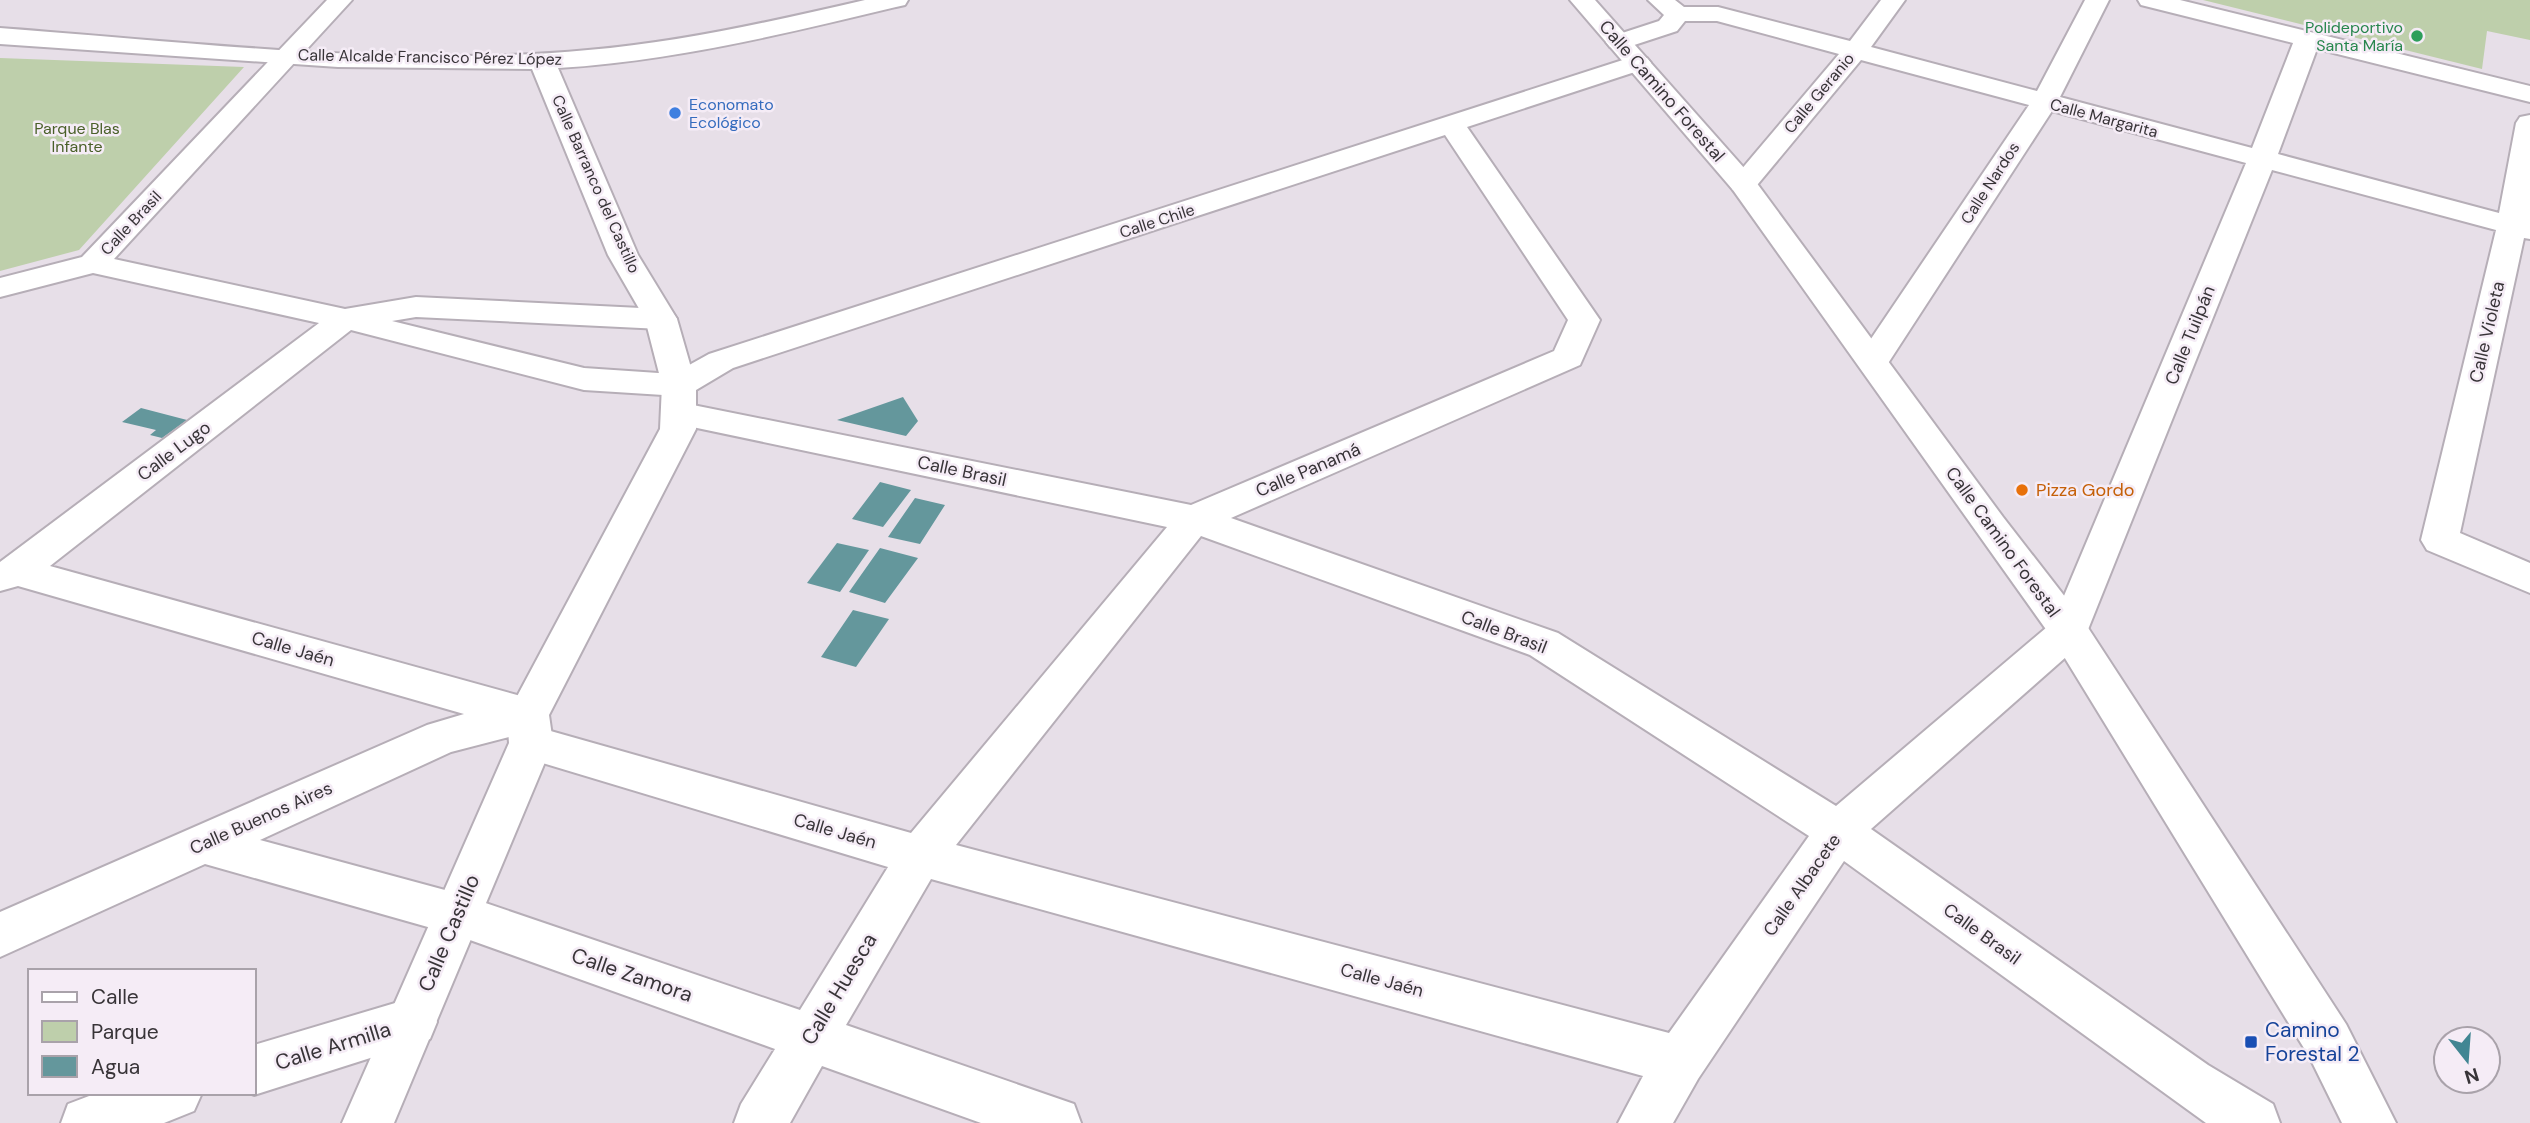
<svg xmlns="http://www.w3.org/2000/svg" width="2530" height="1123" font-family="'DM Sans',sans-serif">
	<style>
		.green { fill: #becfab }
		.water { fill: #64979c }
		.lines { fill: none; stroke-linecap: round; stroke-linejoin: round }
		.minor-casing { stroke: #b6aeb7; stroke-width: 4 }
		.tertiary-casing { stroke: #b6aeb7; stroke-width: 4 }
		.minor { fill: #fff; fill-rule: evenodd }
		.tertiary { fill: #fff; fill-rule: evenodd }
		.leisure-dot { fill: #2e9e5b; stroke: #f5ecf6; stroke-width: 2.5 }
		.shop-dot { fill: #3f7fe0; stroke: #f5ecf6; stroke-width: 2.5 }
		.food-dot { fill: #e8710a; stroke: #f5ecf6; stroke-width: 2.5 }
		.transit-dot { fill: #1a4fb4; stroke: #f5ecf6; stroke-width: 2.5 }
		.labels { text-anchor: middle; dominant-baseline: central; stroke-width: 5; stroke-linejoin: round; paint-order: stroke }
		.far-leisure-label { font-size: 16px; fill: #27864d; stroke: #f5ecf6; text-anchor: end }
		.far-street-label { font-size: 16px; fill: #383438; stroke: #f5ecf6 }
		.far-shop-label { font-size: 16px; fill: #366cbe; stroke: #f5ecf6; text-anchor: start }
		.far-park-label { font-size: 16px; fill: #4a6029; stroke: #f5ecf6 }
		.street-label { font-size: 18px; fill: #383438; stroke: #f5ecf6 }
		.food-label { font-size: 18px; fill: #c56008; stroke: #f5ecf6; text-anchor: start }
		.near-street-label { font-size: 21px; fill: #383438; stroke: #f5ecf6 }
		.near-transit-label { font-size: 21px; fill: #164399; stroke: #f5ecf6; text-anchor: start }
	</style>
	<rect width="100%" height="100%" fill="#e7dfe8"/>
	<path class="green" d="M2203,0H2530V40L2487,31L2482,69Z
		M0,58L244,67L79,250L0,271Z"/>
	<path class="water" d="M903,397L918,421L906,436L837,420Z
		M141,408L187,420L162,438L150,435L156,430L122,422Z
		M880,482L911,490L883,527L852,519Z
		M915,498L945,505L920,544L888,537Z
		M837,543L869,550L840,592L807,583Z
		M880,548L918,558L885,603L849,592Z
		M853,610L889,619L856,667L821,657Z"/>
	<g class="lines">
		<defs>
			<path id="minor" d="M327,0H352L114,259L345,309L416,297L661,309L672,312L677,319L672,326L661,329L416,317L392,321L584,368L673,374L709,354L1629,58H1647L1651,63L1647,68L1467,127L1600,320L1580,365L1231,518L1558,633L1836,806L2053,622L2246,163L2052,111L1885,368L1873,372L1861,368L1856,361L2029,105L1861,60L1753,190L1743,193L1733,190L1729,184L1839,54L1717,21H1685L1677,31L1619,50L1610,47L1606,42L1610,37L1659,21L1664,15L1648,0H1675L1684,7H1718L1850,41L1881,0H1905L1871,47L2037,91L2085,0H2109L2060,97L2252,148L2295,38L2299,33H2317L2321,38L2278,154L2499,213L2516,123L2520,117L2530,115V239L2524,238L2460,533L2530,563V593L2427,550L2421,540L2496,230L2272,170L2083,642L1871,829L2208,1065L2273,1104L2280,1123H2206L1844,861L1698,1079L1673,1123H1618L1643,1076L931,879L846,1025L1074,1104L1081,1123H981L822,1066L790,1123H734L741,1104L775,1049L456,935L205,864L0,957V912L427,725L464,714L18,586L0,591V562L319,323L93,273L0,297V278L82,257ZM1445,135L1568,320L1554,351L1191,505L678,402L666,405L661,413L666,421L678,424L1167,527L911,833L540,728L549,715L543,703L528,698L50,566L351,330L584,390L679,396L691,393L733,368ZM1201,536L1530,655L1809,836L1669,1033L956,845ZM513,736L509,743L516,755L888,867L800,1010L456,893L260,840L451,752Z
				M412,998L430,1005L437,1022L430,1039L254,1095L249,1093H254V1045Z
				M97,1093H202L194,1111L164,1123H61L68,1104Z"/>
			<path id="tertiary" d="M865,0H908L905,5L896,7C784,34 673,61 558,68L638,255L677,319L696,385V429L549,715L553,743L394,1123H342L509,743L507,715L660,429L662,385L645,319L608,255L532,69L338,67L0,44V28C190,42 399,68 588,50C682,42 773,21 865,0Z
				M1570,0H1595L1753,178L2003,517L2083,620L2346,1024L2396,1123H2342L2310,1058L2055,642L1733,190Z
				M2138,0H2180L2530,86V102L2141,5Z"/>
		</defs>
		<use href="#minor" class="minor-casing"/>
		<use href="#tertiary" class="tertiary-casing"/>
		<use href="#minor" class="minor"/>
		<use href="#tertiary" class="tertiary"/>
	</g>
	<circle class="leisure-dot" cx="2417" cy="36" r="7"/>
	<circle class="shop-dot" cx="675" cy="113" r="7"/>
	<circle class="food-dot" cx="2022" cy="490" r="7"/>
	<rect class="transit-dot" x="2244" y="1035" width="14" height="14" rx="3.5"/>
	<g class="labels">
		<g class="far-leisure-label">
			<text x="2403" y="27">Polideportivo<tspan x="2403" dy="18">Santa María</tspan></text>
		</g>
		<g class="far-street-label">
			<text transform="translate(430 57) rotate(1)">Calle Alcalde Francisco Pérez López</text>
			<text transform="translate(1819 93) rotate(-50)">Calle Geranio</text>
			<text transform="translate(2104 118) rotate(15)">Calle Margarita</text>
			<text transform="translate(1990 183) rotate(-57)">Calle Nardos</text>
			<text transform="translate(596 184) rotate(66)">Calle Barranco del Castillo</text>
			<text transform="translate(1157 221) rotate(-18)">Calle Chile</text>
			<text transform="translate(131 223) rotate(-47)">Calle Brasil</text>
		</g>
		<g class="far-shop-label">
			<text x="689" y="104">Economato<tspan x="689" dy="18">Ecológico</tspan></text>
		</g>
		<g class="far-park-label">
			<text x="77" y="128">Parque Blas<tspan x="77" dy="18">Infante</tspan></text>
		</g>
		<g class="street-label">
			<text transform="translate(1662 91) rotate(49)">Calle Camino Forestal</text>
			<text transform="translate(2487 332) rotate(-77)">Calle Violeta</text>
			<text transform="translate(2190 335) rotate(-68)">Calle Tuilpán</text>
			<text transform="translate(174 451) rotate(-37)">Calle Lugo</text>
			<text transform="translate(1308 470) rotate(-23)">Calle Panamá</text>
			<text transform="translate(962 471) rotate(12)">Calle Brasil</text>
			<text transform="translate(2003 542) rotate(54)">Calle Camino Forestal</text>
			<text transform="translate(1504 632) rotate(21)">Calle Brasil</text>
			<text transform="translate(293 649) rotate(16)">Calle Jaén</text>
			<text transform="translate(261 818) rotate(-24)">Calle Buenos Aires</text>
			<text transform="translate(835 831) rotate(16)">Calle Jaén</text>
			<text transform="translate(1802 885) rotate(-55)">Calle Albacete</text>
			<text transform="translate(1982 934) rotate(36)">Calle Brasil</text>
			<text transform="translate(1382 980) rotate(15)">Calle Jaén</text>
		</g>
		<g class="food-label">
			<text x="2036" y="490">Pizza Gordo</text>
		</g>
		<g class="near-street-label">
			<text transform="translate(449 933) rotate(-67)">Calle Castillo</text>
			<text transform="translate(632 975) rotate(19)">Calle Zamora</text>
			<text transform="translate(839 989) rotate(-59)">Calle Huesca</text>
			<text transform="translate(333 1046) rotate(-17)">Calle Armilla</text>
		</g>
		<g class="near-transit-label">
			<text x="2265" y="1030">Camino<tspan x="2265" dy="24">Forestal 2</tspan></text>
		</g>
	</g>
	<rect x="28" y="969" width="228" height="126" fill="#f5ecf6" stroke="#a9a2aa" stroke-width="2"/>
	<rect x="42" y="992" width="35" height="10" fill="#ffffff" stroke="#a9a2aa" stroke-width="2"/>
	<text x="91" y="1004" font-size="21" fill="#383438">Calle</text>
	<rect x="42" y="1021" width="35" height="21" fill="#becfab" stroke="#a9a2aa" stroke-width="2"/>
	<text x="91" y="1039" font-size="21" fill="#383438">Parque</text>
	<rect x="42" y="1056" width="35" height="21" fill="#64979c" stroke="#a9a2aa" stroke-width="2"/>
	<text x="91" y="1074" font-size="21" fill="#383438">Agua</text>
	<g transform="translate(2467 1060) rotate(163)"><circle r="33" fill="#f5ecf6" stroke="#a9a2aa" stroke-width="2"/>
	<path d="M0-5L12 26L0 18L-12 26Z" fill="#418693"/>
	<text y="-10" font-size="19" font-weight="bold" text-anchor="middle" fill="#383438">N</text>
	</g>
</svg>
